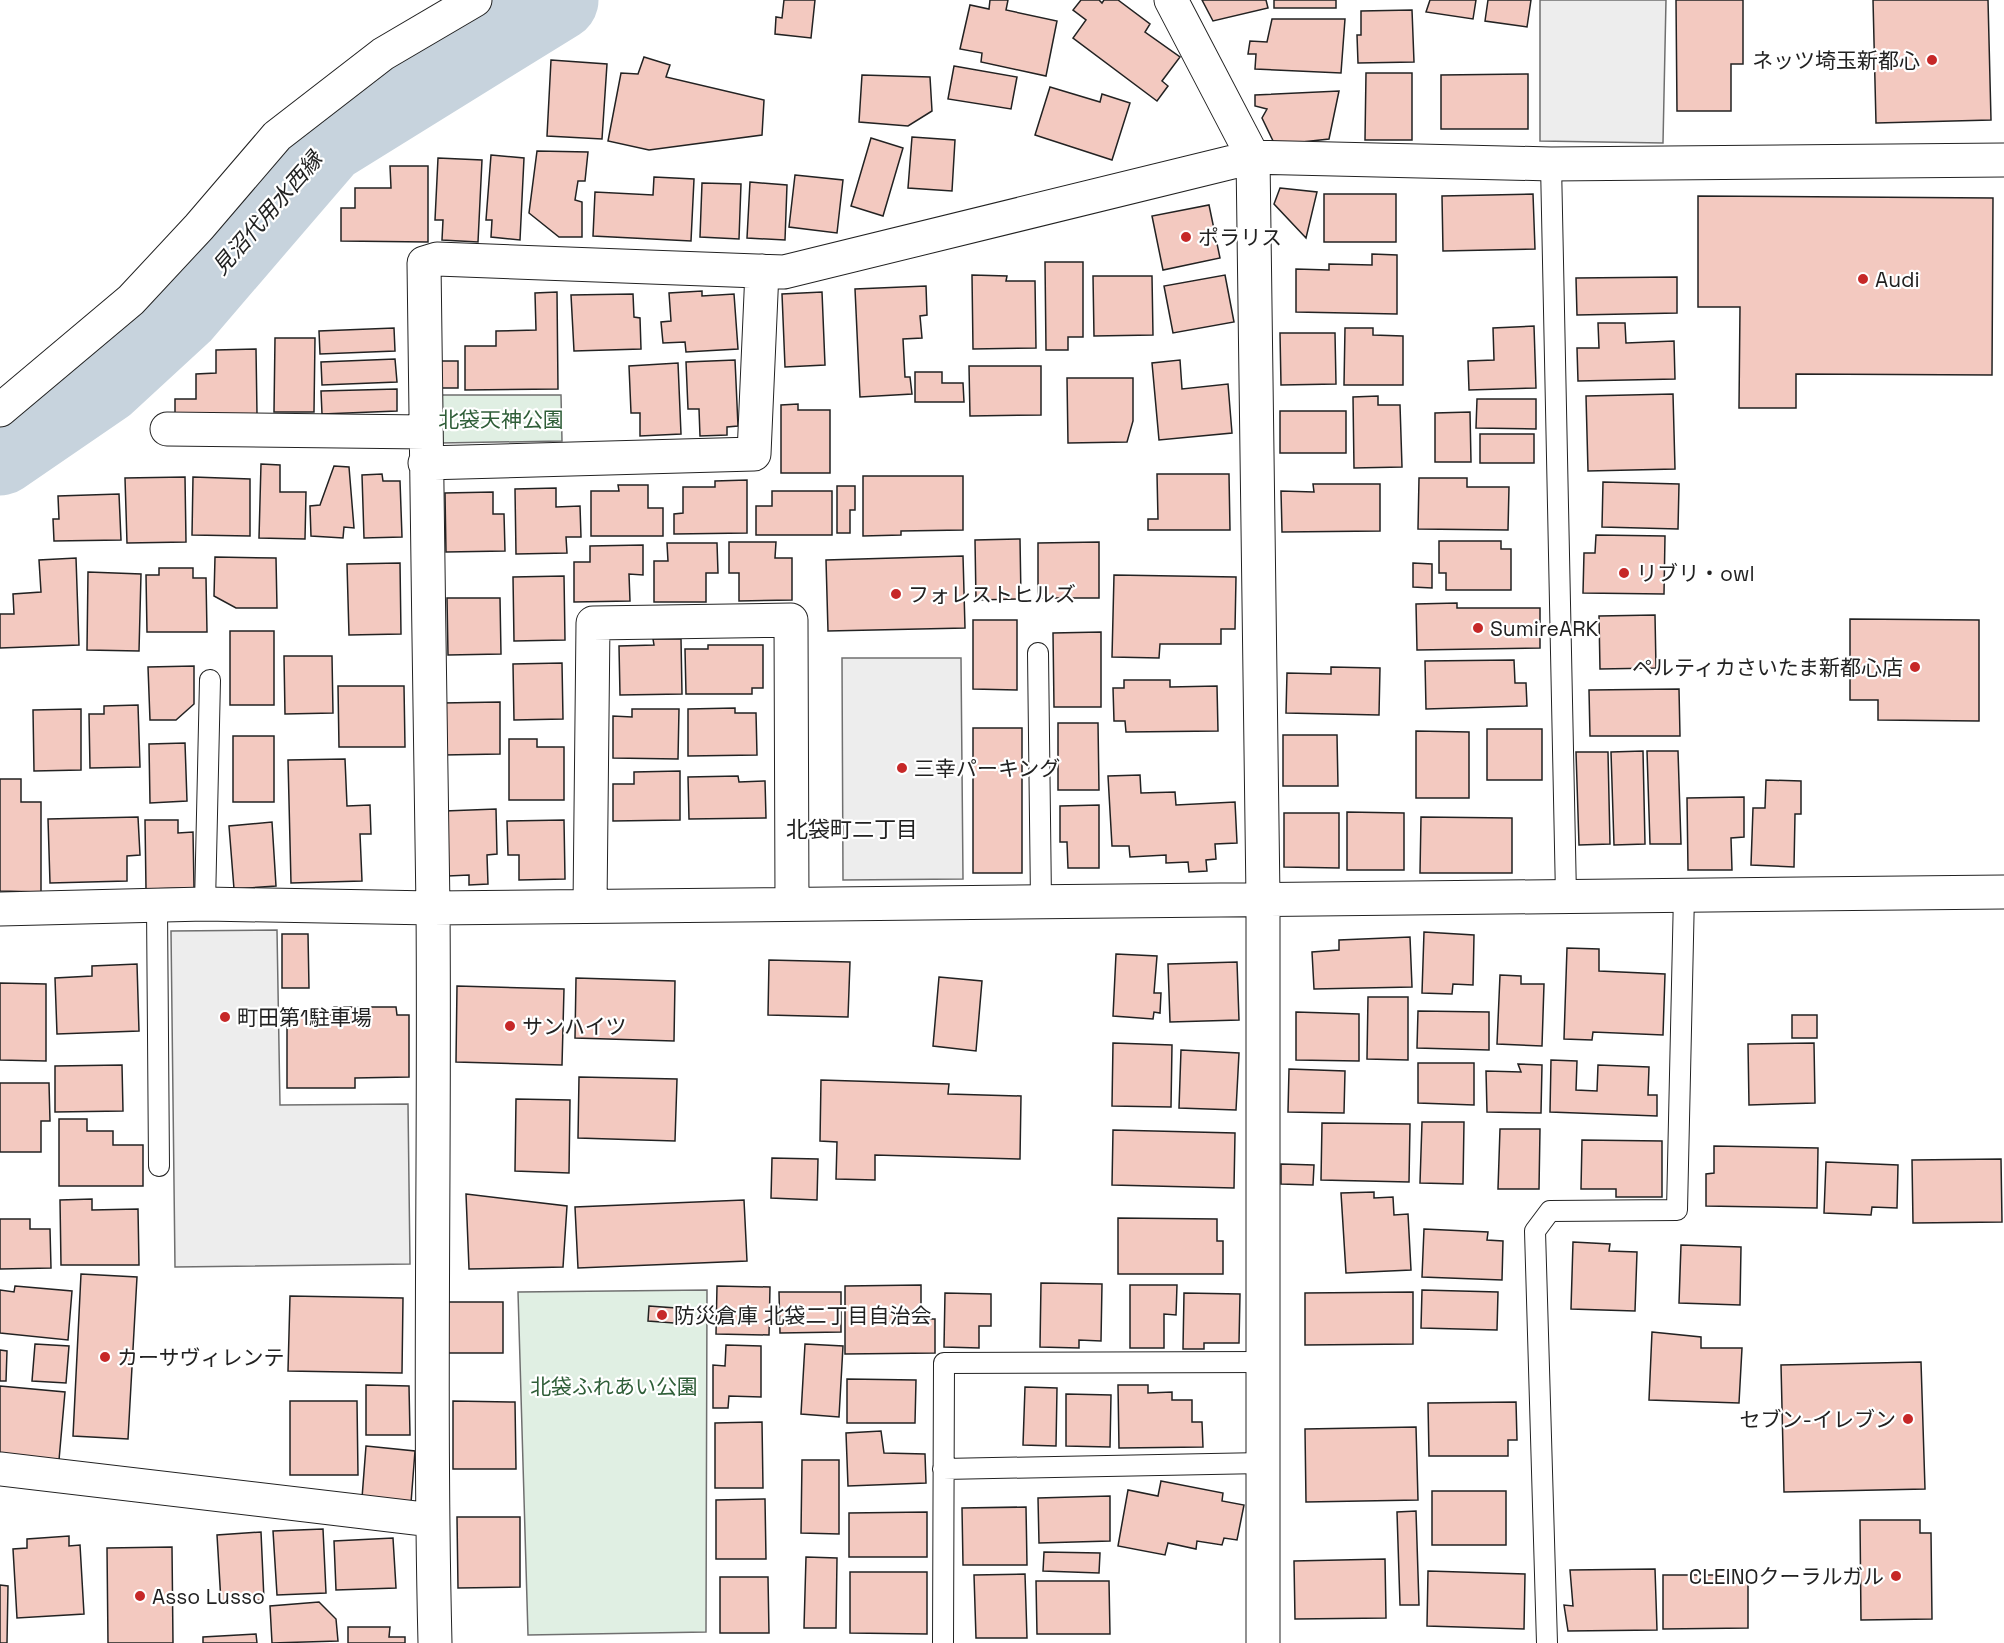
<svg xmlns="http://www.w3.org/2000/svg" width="2004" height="1643" font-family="'Space Grotesk','Noto Sans JP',sans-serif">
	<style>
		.green { fill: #e0efe3; stroke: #6f6f6f; stroke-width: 1.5 }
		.parking { fill: #ededed; stroke: #6f6f6f; stroke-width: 1.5 }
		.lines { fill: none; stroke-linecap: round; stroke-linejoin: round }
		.river { stroke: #c7d3dd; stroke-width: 81 }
		.building { fill: #f3c9c0; stroke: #222; stroke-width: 1.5 }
		.service-casing { stroke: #222; stroke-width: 22 }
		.minor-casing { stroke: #222; stroke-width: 35 }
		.service { stroke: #fff; stroke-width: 20 }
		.minor { stroke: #fff; stroke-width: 33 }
		.poi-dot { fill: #c62828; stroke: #fff; stroke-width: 2 }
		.labels { text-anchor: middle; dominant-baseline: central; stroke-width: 4.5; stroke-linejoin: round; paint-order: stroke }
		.poi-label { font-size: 21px; fill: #222; stroke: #fff; text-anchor: start }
		.park-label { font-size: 21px; fill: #2f5e38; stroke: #fff }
		.water-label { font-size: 22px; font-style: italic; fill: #222; stroke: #fff }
		.neighbourhood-label { font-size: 22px; fill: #222; stroke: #fff }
	</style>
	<rect width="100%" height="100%" fill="#fff"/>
	<path class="green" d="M439,395H561L562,441L440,443Z
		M707,1290L706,1632L528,1635L518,1292Z"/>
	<path class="parking" d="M1540,0H1666L1663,143L1540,141Z
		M842,658H961L963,879L843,880Z
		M277,930L280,1105L408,1104L410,1264L175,1267L171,931Z"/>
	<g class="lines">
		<path class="river" d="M0,455L105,383L181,313L327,143L558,0"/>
	</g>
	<path class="building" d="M784,0H815L811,38L775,34L776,17L782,18Z
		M990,0H1008L1006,10L1057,21L1046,76L981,62L982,53L960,49L970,5L989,9Z
		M1081,0H1099L1102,3L1104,0H1118L1150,24L1145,32L1180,57L1162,81L1168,86L1157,101L1073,38L1086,20L1073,10Z
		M1202,0H1266L1268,8L1213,21Z
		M1274,0H1336V8H1274Z
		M1430,0H1476L1473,19L1426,12Z
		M1488,0H1531L1527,27L1485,21Z
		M1676,0H1743V64H1731V111H1677Z
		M1873,0H1988L1991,120L1876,123Z
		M1412,10L1414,62L1358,63L1357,35H1361V11Z
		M1272,19H1345L1341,73L1255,69L1256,54H1248L1250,41L1267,42Z
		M644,57L670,65L666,77L764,100L762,135L649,150L608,141L621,73L638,74Z
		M551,60L607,64L602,139L547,136Z
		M954,66L1017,77L1011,109L948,99Z
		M1366,73H1412V140H1365Z
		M1528,74V129H1441V75Z
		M862,75L930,77L932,111L908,126L859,122Z
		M1050,87L1100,102L1102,94L1130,103L1112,160L1035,135Z
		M1339,91L1329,139L1275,145L1262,118L1267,109L1255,106V95Z
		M912,137L955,140L952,191L908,188Z
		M871,138L903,148L883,216L851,206Z
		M537,151L588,152L585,181H578L575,200L582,202V237H559L529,213Z
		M491,155L524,158L520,240L491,237L492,220H486Z
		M438,158L482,160L478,242L442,240L443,220H435Z
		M390,166H428V242L341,241V208H355V188H391Z
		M795,175L843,180L837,233L789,227Z
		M654,177L694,179L691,241L593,236L595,192L653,195Z
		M750,182L787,185L785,240L747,238Z
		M702,183L741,184L739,239L700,237Z
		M1280,188L1317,192L1306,238L1274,204Z
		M1324,194H1396V242H1324Z
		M1533,194L1535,249L1443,251L1442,196Z
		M1698,196L1993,198L1992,375L1796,374V408H1739L1740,307H1698Z
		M1209,205L1220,258L1163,270L1152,216Z
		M1372,254L1397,255V314L1296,312V269L1329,270V264L1372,265Z
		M1045,262H1083V337H1068V350H1046Z
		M972,275L1007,276L1006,281H1035L1036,348L973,349Z
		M1225,275L1234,322L1173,333L1164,286Z
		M1093,276H1152L1153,335L1094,336Z
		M1677,277V313L1577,315L1576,278Z
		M926,286L927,315L920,316L922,338L903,339L905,377H910L912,394L860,397L855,289Z
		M702,291V296L734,294L738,349L686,352L685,342L663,343L661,322L671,321L669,293Z
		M557,292L558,389L465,390V346H496V331L536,330L535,293Z
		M822,292L825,365L785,367L782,294Z
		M633,294L634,317L640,318L641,349L574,351L571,295Z
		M1598,323H1625L1626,343L1674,341L1675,379L1578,381L1577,348H1599Z
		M1534,326L1536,388L1469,390L1468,361L1494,360L1493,328Z
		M394,328L395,351L320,354L319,331Z
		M1345,328H1373V335L1403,336V385H1344Z
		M1280,333H1335L1336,384L1281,385Z
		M275,338H315L314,412H274Z
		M256,349L257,414L175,416V399H196V374L216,373V350Z
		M395,359L397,382L322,385L321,362Z
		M735,360L738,426L727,427V435L700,436L699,409H688L686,362Z
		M1180,360L1182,389L1228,384L1232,433L1159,440L1152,363Z
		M432,361H458V388H433Z
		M678,363L681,434L640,436V413H631L629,366Z
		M969,366H1041V415L970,416Z
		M915,372H942V383H963L964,402H915Z
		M1067,378H1133V421L1127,442L1068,443Z
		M397,389V411L322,414L321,391Z
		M1673,394L1675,469L1588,471L1586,396Z
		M1378,396V405H1400L1402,467L1354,468L1353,397Z
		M1477,399H1536V429L1476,428Z
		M798,404V410H830V473H781V405Z
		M1280,411H1346V453H1280Z
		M1470,412L1471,462H1435V413Z
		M1480,434H1534V463H1480Z
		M261,464L280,465V492H306L305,539L259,538Z
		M334,466L349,467L354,528L344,527L343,538L311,536L310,506L320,505Z
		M382,474L383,481H400L402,537L364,538L362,475Z
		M1157,474H1229L1230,530H1148V519H1158Z
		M863,476H963V530L901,531V535L863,536Z
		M185,477L186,542L127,543L125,478Z
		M193,477L250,479V536L192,535Z
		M1419,478H1467V487H1509L1508,530L1418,529Z
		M747,480V533L674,534V514L683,513V487H715V481Z
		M1603,482L1679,484L1678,529L1602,527Z
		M1313,484H1380V531L1282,532L1281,491L1314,492Z
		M618,485H648V508H663V536H591V491H619Z
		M837,486H855V510H850V533H837Z
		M556,488V507L580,506L581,537H566L567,553L516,554L515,489Z
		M772,491H832V535H756V506H772Z
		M493,492V514H504L505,551L446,552L445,493Z
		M119,494L121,540L54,541L53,519H59L58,496Z
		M1596,535L1665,536L1664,594L1583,593L1584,553H1595Z
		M1020,539L1021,599L976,600L975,540Z
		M1439,541H1501V549H1511V590H1446V573H1439Z
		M729,542H776L775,558H792V600L739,601V573H729Z
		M1099,542V598H1038V543Z
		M667,543H717L718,573H706V602H654V561H668Z
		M643,545V575L629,574L630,601L574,602V562H590V546Z
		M963,556L965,628L828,631L826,560Z
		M215,557L276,558L277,608H236L214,596Z
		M76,558L79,645L0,648V614H14L13,594L41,592L39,560Z
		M400,563L401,634L349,635L347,564Z
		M1413,563L1432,564V588L1413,587Z
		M159,568H193V578H206L207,632H147L146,575H159Z
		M88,572L141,574L139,651L87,650Z
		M1114,575L1236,577L1235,629H1221V644H1160L1159,658L1112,657Z
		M564,576L565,640L514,641L513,577Z
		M447,598H500L501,654L448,655Z
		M1457,603V608H1540V648L1417,650L1416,604Z
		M1655,615L1656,668L1600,669L1599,616Z
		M1850,619L1979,620V721L1878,720V700H1850Z
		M973,620H1017V690L973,689Z
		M230,631H274V705H230Z
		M1101,632V707H1054L1053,633Z
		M653,639H681L682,694L620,695L619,646L654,645Z
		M708,645H763V688H752V694H686L685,649H708Z
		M284,656H332L333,713L285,714Z
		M1514,660L1515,683H1526L1527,706L1426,709L1425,661Z
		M562,663L563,719L514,720L513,664Z
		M194,666V704L176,720H150L148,667Z
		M1331,667L1380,668L1379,715L1286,713L1287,673L1331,674Z
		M1124,680H1170V687L1217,686L1218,731L1126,732L1125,721H1114L1113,688H1124Z
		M338,686H404L405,747H339Z
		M1679,689L1680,736H1590L1589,690Z
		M500,702V754L443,755L442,703Z
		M138,705L140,767L90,768L89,714H104V706Z
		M735,708V713H756L757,755L688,756V709Z
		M81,709V770L34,771L33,710Z
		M632,709H679L678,759L613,758V716L632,717Z
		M1058,723H1098L1099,790H1058Z
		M973,728H1022V873H973Z
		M1487,729H1542V780H1487Z
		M1416,731L1469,732V798H1416Z
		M1283,735H1337L1338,786H1283Z
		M233,736H274V802H233Z
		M509,739H537V747H564V800H509Z
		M185,743L187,801L150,803L149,744Z
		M1643,751L1645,844L1614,845L1611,752Z
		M1647,751H1678L1681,844H1650Z
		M1576,752H1608L1610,844L1579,845Z
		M345,759L347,806L370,805L371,834H360L362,881L291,883L288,760Z
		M680,771V820L613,821V784H634V772Z
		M1140,775L1141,793L1175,792L1176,805L1235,802L1237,843L1215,844L1216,859L1206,860L1207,871L1189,872L1188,862L1166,863V855L1130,857L1129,846H1112L1108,776Z
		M738,776L739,782L765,781L766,818L689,819L688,777Z
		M0,779H21V802H41V892L0,891Z
		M1766,780L1801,781V814H1795L1794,867L1751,865L1753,808H1765Z
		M1744,797V837L1731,838L1732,870H1688L1687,798Z
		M1099,805V868H1068L1067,842H1060V806Z
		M496,809L497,854L487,855L488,884L469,885V875L448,876L445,811Z
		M1347,812L1404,813V870H1347Z
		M1284,813H1339V868L1284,867Z
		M138,817L140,855L127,856V881L50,883L48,819Z
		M1421,817L1512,818V873H1420Z
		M145,820H178V833L193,832L194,888L146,889Z
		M564,820L565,879L519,880V855H508L507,821Z
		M272,822L276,886L234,889L229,826Z
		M1424,932L1474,935L1473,985L1453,984L1452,994L1422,993Z
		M282,934H308L309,988H282Z
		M1410,937L1412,987L1314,989L1312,952L1339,950V940Z
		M1567,948L1599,949V971L1665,974L1663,1035L1593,1032L1592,1040L1564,1039Z
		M1116,954L1157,956L1154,993H1161L1160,1013L1154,1012L1153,1019L1113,1016Z
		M769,960L850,962L848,1017L768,1015Z
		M1237,962L1239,1020L1170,1022L1168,964Z
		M137,964L139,1031L57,1034L55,978L92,976V966Z
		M1500,975L1521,976V984H1544L1542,1046L1497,1044Z
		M939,977L982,981L976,1051L933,1046Z
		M576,978L675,981L674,1041L575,1038Z
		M0,983L46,984V1061L0,1060Z
		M457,986L564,989L562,1065L456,1062Z
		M1368,997H1408V1060L1367,1059Z
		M334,1007H396L397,1015H409V1077L355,1078V1088H287V1015H334Z
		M1418,1011L1489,1012V1050L1417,1048Z
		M1296,1012L1359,1014V1061L1296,1060Z
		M1792,1015H1817V1038H1792Z
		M1113,1043L1172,1045L1171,1107L1112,1106Z
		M1814,1043L1815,1103L1749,1105L1748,1044Z
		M1181,1050L1239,1053L1236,1110L1179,1108Z
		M1551,1060L1577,1061L1576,1090L1597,1091L1598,1065L1649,1067L1648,1095H1657V1116L1550,1112Z
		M1418,1063H1474V1105L1418,1103Z
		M1518,1064L1542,1065L1541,1113L1487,1112L1486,1071L1521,1072Z
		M122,1065L123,1111L55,1112V1066Z
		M1289,1069L1345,1071L1344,1113L1288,1112Z
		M579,1077L677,1079L675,1141L578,1138Z
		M821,1080L949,1084L948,1094L1021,1096L1020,1159L875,1155V1180L836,1179L837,1142L820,1141Z
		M0,1083H49L50,1121H41V1152H0Z
		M516,1099L570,1100L569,1173L515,1171Z
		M59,1119H87V1131H113V1145H143V1186H59Z
		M1422,1122H1464L1463,1184L1420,1183Z
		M1322,1123L1410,1124L1409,1182L1321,1180Z
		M1500,1129H1540L1539,1189H1498Z
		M1113,1130L1235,1133L1234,1188L1112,1185Z
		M1582,1140L1662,1141V1197H1616V1189H1581Z
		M1714,1146L1818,1148L1817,1208L1706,1206V1174L1714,1173Z
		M772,1158L818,1159L817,1200L771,1198Z
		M2001,1159L2002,1222L1913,1223L1912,1160Z
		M1826,1162L1898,1165L1897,1208L1872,1207L1871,1215L1824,1213Z
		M1281,1164L1314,1165L1313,1185L1281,1184Z
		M1374,1192V1198L1393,1197L1394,1215L1408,1214L1411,1270L1346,1273L1341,1193Z
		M466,1194L567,1206L563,1267L469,1269Z
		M92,1199V1210L138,1209L139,1265H61L60,1200Z
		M744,1200L747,1261L578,1268L575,1207Z
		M1118,1218L1217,1219V1241H1223V1274H1118Z
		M0,1219H30V1229H50L51,1268L0,1269Z
		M1424,1229L1488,1232L1487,1240L1503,1241L1502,1280L1422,1277Z
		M1573,1242L1610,1244L1609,1251L1637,1252L1635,1311L1571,1309Z
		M1681,1245L1741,1247L1740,1305L1679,1303Z
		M81,1274L137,1277L128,1439L73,1436Z
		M1041,1283L1102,1284L1101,1341L1079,1340V1348L1040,1347Z
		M921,1285V1319H935V1353L845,1354V1286Z
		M1130,1285H1177L1176,1315L1164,1314V1348H1130Z
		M15,1286L72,1291L68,1340L0,1333V1290L14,1292Z
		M717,1286L770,1287L769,1335L716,1334Z
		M1422,1290L1498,1292L1497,1330L1421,1328Z
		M779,1292H841V1332L780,1333Z
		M1413,1292V1344L1305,1345V1293Z
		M945,1293L991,1294V1326H979V1348L944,1347Z
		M1184,1293L1240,1294L1239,1343H1204V1349H1183Z
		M290,1296L403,1298L402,1373L288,1371Z
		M448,1302H503V1353H448Z
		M649,1306L676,1308L674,1323L648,1321Z
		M1652,1332L1701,1337V1348H1742L1739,1403L1649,1400Z
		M35,1344L69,1346L66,1383L32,1381Z
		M805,1344L843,1346L839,1417L801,1414Z
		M726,1345L761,1346V1397L729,1396L728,1408H713V1365L725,1366Z
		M0,1350L7,1351L6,1381H0Z
		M1921,1362L1925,1489L1784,1492L1781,1365Z
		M847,1379L916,1380L915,1423H847Z
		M366,1385L409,1386L410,1435H366Z
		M1118,1385H1148V1393L1172,1392V1400H1192V1422H1202L1203,1447L1119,1448Z
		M0,1386L65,1392L59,1460L0,1455Z
		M1025,1387L1057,1388L1056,1446L1023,1445Z
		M1066,1394L1111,1395L1110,1447L1066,1446Z
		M290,1401H357L358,1475H290Z
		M453,1401L515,1402L516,1469H453Z
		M1516,1402L1517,1440H1508V1456H1429L1428,1403Z
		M762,1422L763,1488H715V1423Z
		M1416,1427L1418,1500L1306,1502L1305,1429Z
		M881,1431L884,1453L925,1454L926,1483L848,1486L846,1433Z
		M366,1446L415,1451L411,1503L362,1498Z
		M802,1460H839V1534L801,1533Z
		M1161,1481L1223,1493L1222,1501L1244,1505L1237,1540L1224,1538L1222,1545L1197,1541L1196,1549L1168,1543L1165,1555L1118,1546L1128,1490L1158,1496Z
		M1432,1491H1506V1545H1432Z
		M1110,1496V1541L1039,1543L1038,1498Z
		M765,1499L766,1559H716V1500Z
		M1026,1507L1027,1565H963L962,1508Z
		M1416,1511L1419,1605H1400L1397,1512Z
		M927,1512V1557H849V1513Z
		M457,1517H520V1587L458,1588Z
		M1860,1520H1920V1533H1931L1932,1619L1861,1620Z
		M323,1529L326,1593L277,1595L273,1531Z
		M261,1532L264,1600L221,1602L217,1535Z
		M69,1536V1546L80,1545L84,1614L17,1618L13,1549L27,1548V1539Z
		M393,1538L396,1588L336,1590L334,1541Z
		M172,1547L173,1643H108L107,1548Z
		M1044,1552L1100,1553L1099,1573L1043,1571Z
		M806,1557L837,1558L836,1628H804Z
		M1385,1559L1386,1618L1295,1619L1294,1561Z
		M1655,1569L1657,1630L1568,1631L1564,1605L1573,1606L1570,1570Z
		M1428,1571L1525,1574L1524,1629L1427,1626Z
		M850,1572H927V1634L850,1633Z
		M1025,1574L1027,1638H976L974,1575Z
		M1663,1575H1748V1628L1663,1629Z
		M720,1577H768L769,1633H720Z
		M1036,1581H1109L1110,1634H1037Z
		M0,1585L8,1586L7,1643H0Z
		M319,1602L336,1619L338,1641L272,1643L270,1606Z
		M348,1627H390L389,1637H405V1643H348Z
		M256,1634L257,1643H203V1637Z"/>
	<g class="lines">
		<defs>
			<path id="service" d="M1551,164L1566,896
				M1038,653L1041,901
				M205,904L210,680
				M157,906L159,1166
				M943,1469L1263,1463
				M943,1643L944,1363L1263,1362
				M1547,1643L1535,1231L1550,1211L1677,1210L1684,894"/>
			<path id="minor" d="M1171,0L1253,157L1263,898V1643
				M0,410L131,300L199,227L277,136L383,54L475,0
				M167,429L425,432
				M425,463L754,454L762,271
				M590,906L593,623L791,620L792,903
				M0,909L205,904L433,908L2004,892
				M0,1469L432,1520
				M435,1643C429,1398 435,1153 433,908C431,693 425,478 424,263L437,259L784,272L1253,157L1551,164L2004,160"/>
		</defs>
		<use href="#service" class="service-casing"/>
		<use href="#minor" class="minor-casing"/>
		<use href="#service" class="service"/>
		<use href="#minor" class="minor"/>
	</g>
	<g class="poi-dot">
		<circle cx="1932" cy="60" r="6"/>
		<circle cx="1186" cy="237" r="6"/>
		<circle cx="1863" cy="279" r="6"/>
		<circle cx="1624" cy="573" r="6"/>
		<circle cx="896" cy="594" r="6"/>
		<circle cx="1478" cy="628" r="6"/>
		<circle cx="1915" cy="667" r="6"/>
		<circle cx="902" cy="768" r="6"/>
		<circle cx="225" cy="1017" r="6"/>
		<circle cx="510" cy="1026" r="6"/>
		<circle cx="662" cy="1315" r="6"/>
		<circle cx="105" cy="1357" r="6"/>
		<circle cx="1908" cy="1419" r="6"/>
		<circle cx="1896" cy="1576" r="6"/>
		<circle cx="140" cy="1596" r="6"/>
	</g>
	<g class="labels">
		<g class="poi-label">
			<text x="1920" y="60" text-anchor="end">ネッツ埼玉新都心</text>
			<text x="1198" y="237">ポラリス</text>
			<text x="1875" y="279">Audi</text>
			<text x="1636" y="573">リブリ・owl</text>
			<text x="908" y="594">フォレストヒルズ</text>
			<text x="1490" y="628">SumireARK</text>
			<text x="1903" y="667" text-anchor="end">ペルティカさいたま新都心店</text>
			<text x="914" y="768">三幸パーキング</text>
			<text x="237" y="1017">町田第1駐車場</text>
			<text x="522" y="1026">サンハイツ</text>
			<text x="674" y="1315">防災倉庫 北袋二丁目自治会</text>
			<text x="117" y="1357">カーサヴィレンテ</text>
			<text x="1896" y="1419" text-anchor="end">セブン-イレブン</text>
			<text x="1884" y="1576" text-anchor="end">CLEINOクーラルガル</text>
			<text x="152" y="1596">Asso Lusso</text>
		</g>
		<g class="park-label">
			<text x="501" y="419">北袋天神公園</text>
			<text x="614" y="1386">北袋ふれあい公園</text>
		</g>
		<g class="water-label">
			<text transform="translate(267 213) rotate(-49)">見沼代用水西縁</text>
		</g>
		<g class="neighbourhood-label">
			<text x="852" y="829">北袋町二丁目</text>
		</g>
	</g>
</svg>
